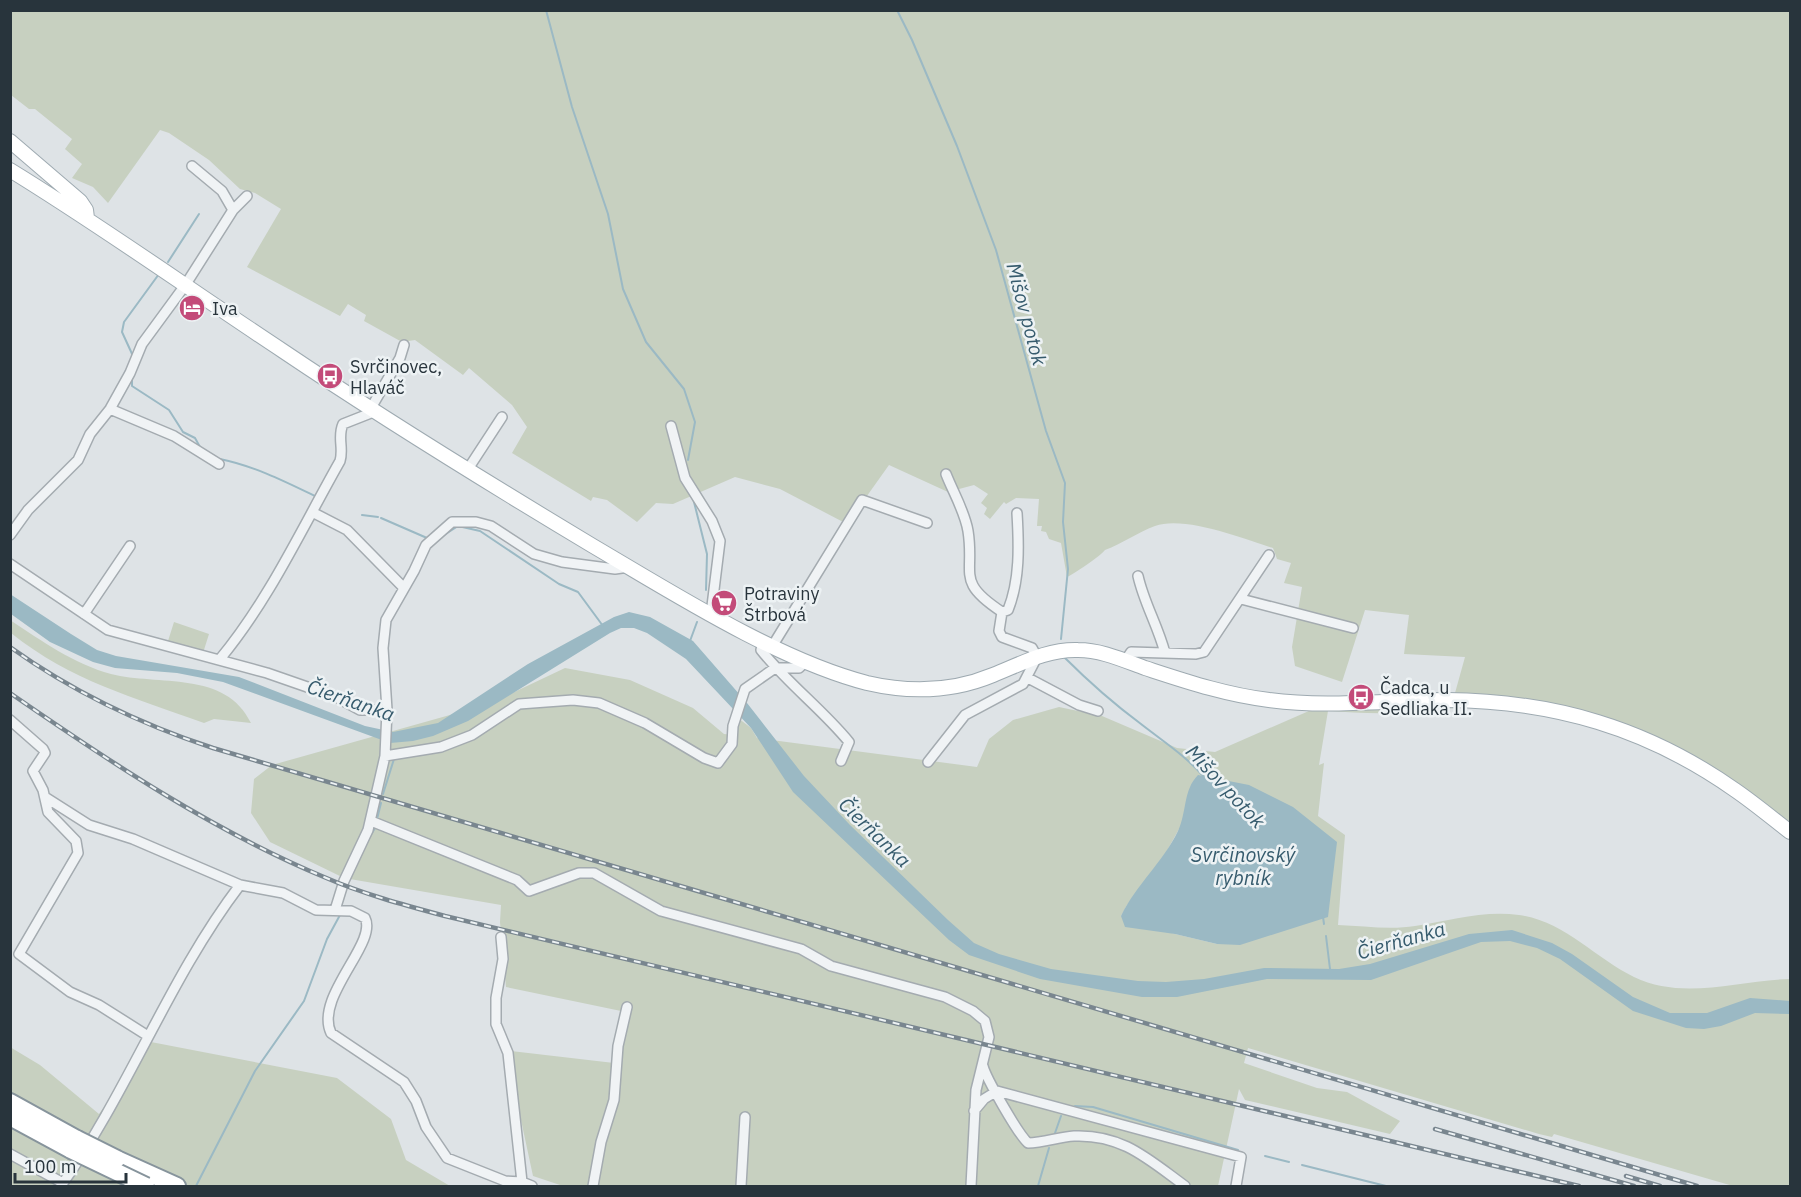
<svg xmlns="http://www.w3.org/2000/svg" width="1801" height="1197" font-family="'IBM Plex Sans',sans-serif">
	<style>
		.green { fill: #c7d0c0; fill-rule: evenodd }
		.water { fill: #9bb9c4 }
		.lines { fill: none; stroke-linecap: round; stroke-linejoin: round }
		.stream { stroke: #9bb9c4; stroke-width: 2 }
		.street-casing { stroke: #a4abb0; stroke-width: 12 }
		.primary-casing { stroke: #9eaab1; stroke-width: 16 }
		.highway-casing { stroke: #87949c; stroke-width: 20 }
		.street { stroke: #f0f3f5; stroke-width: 9 }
		.primary { stroke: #fff; stroke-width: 14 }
		.highway { stroke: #fff; stroke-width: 16 }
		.rail-casing { stroke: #79868f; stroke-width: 4.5 }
		.rail { stroke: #edf2f4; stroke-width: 2; stroke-dasharray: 7; stroke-linecap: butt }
		.highway-bridge-casing { stroke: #87949c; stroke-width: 20; stroke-linecap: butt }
		.highway-bridge { stroke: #fff; stroke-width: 16 }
		.labels { text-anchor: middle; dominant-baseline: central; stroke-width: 5; stroke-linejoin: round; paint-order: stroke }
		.poi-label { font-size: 18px; fill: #28343c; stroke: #edf2f4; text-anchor: start }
		.water-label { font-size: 20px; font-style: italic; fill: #365b6d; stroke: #edf2f4 }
	</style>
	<rect width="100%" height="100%" fill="#dee3e6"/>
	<path class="green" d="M10,11H1790V837C1703,768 1602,709 1487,707C1455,706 1423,712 1392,713C1371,714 1349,712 1328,711L1319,765L1324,763L1318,816L1345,835L1338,925C1363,926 1391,930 1415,926C1450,921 1483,910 1519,915C1564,921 1595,958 1634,977C1684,1001 1738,980 1790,979V1186H1733L1554,1134L1552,1137L1539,1134L1248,1048L1244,1063L1317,1088L1347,1092L1400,1121L1390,1134L1245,1100L1239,1089L1218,1186H563L533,1176L518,1106L511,1051L614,1063L621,1011L506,987L500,922L501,905L344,878L270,842L251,813L254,779L272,765L489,704L565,668L630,680L693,708L724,734L735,735L738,718L751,728L757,738L977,767L989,739L1013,720L1059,707L1102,716L1177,748L1215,752L1318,707L1455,693L1465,657L1404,654L1409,615L1365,610L1342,682L1295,666L1292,647L1302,587L1284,583L1291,563L1277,559L1273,548C1245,539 1184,515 1155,526C1138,532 1122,544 1105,550C1102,555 1071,576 1067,577L1061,543L1049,539L1046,532L1041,531L1042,526H1037L1039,499L1016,498L1006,504L1004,502L990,519L984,514L987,508L981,503L988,494L974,485L948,492L889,465L847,524L780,489L735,477L673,504L656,503L637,522L607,500L593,497L591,501L512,453L527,427L512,405L469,368L463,375L415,340L402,342L364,321L366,315L348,304L340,316L247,267L281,209L255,193L240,189L209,160L169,133L160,130L108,203L93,187L72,178L82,164L65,149L72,139L35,109H29L11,95ZM1179,829L1217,944L1175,934L1121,916L1127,905L1158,867Z
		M10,620C42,641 74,664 111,674C158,686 226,670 251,723L214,719L204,723C133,697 71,681 11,633Z
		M174,622L209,634L203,653L168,641Z
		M151,1042L337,1078L391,1119L406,1160L450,1186H11L10,1047L40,1065L99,1114Z"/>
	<path class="water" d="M10,594L71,634L97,650L116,656L239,677L365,726L393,732L438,723L528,664L614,617L629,612L650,617L693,641L747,703L804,776L850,825L948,920L974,943L999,954L1051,969L1138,981L1166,982L1204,979L1264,968L1339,969L1370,964L1469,934L1512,930L1552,943L1572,954L1633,997L1670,1013H1707L1750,998L1790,1001V1014L1755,1013L1721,1026L1704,1029L1686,1028L1633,1011L1560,959L1537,948L1510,941L1481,942L1371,980L1267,979L1177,997H1142L1040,979L969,955L949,940L793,792L751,728L686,659L647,633L634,628H621L610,633L468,721L433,736L413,741L390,743L223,682L177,673L115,668L93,662L50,642L11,614Z
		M1198,775L1249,785L1293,807L1337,842L1328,917L1240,945L1217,944L1175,934L1125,927L1121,916C1136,885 1163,862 1178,831C1187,812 1183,790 1198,775Z"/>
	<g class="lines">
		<path class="stream" d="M546,10L572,107L608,214L623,289L646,342L684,389L695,422L688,460
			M897,10L912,40L957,146L996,250L1046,431L1065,483L1063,522L1068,569L1061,639
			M168,262L199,214
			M133,356L122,332L124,322L159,274
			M132,379V386L169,410L183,432L195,438L200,447
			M220,459C254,466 284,481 315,496
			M693,498L707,554L706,590
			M362,515L378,517
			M381,518L427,538
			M441,537L458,526L480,531L559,584L578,592L603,626
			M690,641L697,622
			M1064,657C1088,681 1114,704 1141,724C1164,742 1186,756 1205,778
			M383,794L394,759
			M377,819L381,803
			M369,838L375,828
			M1323,917L1324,924
			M1326,936L1330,969
			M1075,1106L1093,1107L1238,1150
			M1055,1133L1061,1116
			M1265,1156L1289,1162
			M1302,1165L1386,1186
			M196,1186L255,1071L304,1001L327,939L340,915
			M1038,1186L1049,1148"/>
		<defs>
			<path id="street" d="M233,210L247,196
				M371,408L400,358L404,345
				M110,409L174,436L219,464
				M671,426L685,478L712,521L720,541L711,614
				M468,469L502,417
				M312,512L347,530L404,588
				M10,535L28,510L78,460L90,434L110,409L130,373L142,344L186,284L233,210L222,191L192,166
				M10,564L108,630L267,673L336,697L360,710H387
				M1138,576C1144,603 1158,626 1165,653
				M1241,599L1353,628
				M1002,612L1008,610C1020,580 1019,546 1017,513
				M84,614L130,546
				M763,641L761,650C788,684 822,709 849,742L841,761
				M773,645L862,500L927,523
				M220,659C269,600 302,528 340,461C344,448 337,437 343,424L376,411
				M1125,661L1131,652L1196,654L1204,652L1269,555
				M1028,678L1079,705L1098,711
				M10,720L43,749L45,753L33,771L43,790L48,812L76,841L78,853L19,954L70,992L99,1005L148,1036
				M385,756L441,747L472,735L519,704L573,700L599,703L645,723L704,758L718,763L732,744L733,726L745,689L775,668H799L806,661
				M928,762L965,715L1023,684L1037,657L1032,648L1002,637L999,631L1002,612C955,581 975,575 968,531C965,512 953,492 946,474
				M45,797L89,825L133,839L240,885L283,893L316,910L351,911L365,918C378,943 314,997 331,1033L404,1082L416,1101L426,1127L447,1158L505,1181L522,1182
				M371,821L517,880L529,891L579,873H594L661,911L801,949L831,966L945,997L973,1011L985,1021L989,1037L976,1090L971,1186
				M335,910L344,881L368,830L385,756L387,710L383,648L386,620L414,571L426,545L452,522H476L491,526L534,554L562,562L615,569L629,567
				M501,937L503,959L496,998V1024L508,1053L522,1182L532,1186
				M983,1066C986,1078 1018,1134 1028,1143C1044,1143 1058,1137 1074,1136C1122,1134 1148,1159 1185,1186
				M974,1111L984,1099L997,1091L1241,1157L1236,1186
				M10,1154L63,1183
				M61,1186C129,1091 169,978 240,885
				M593,1186L601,1142L614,1100L618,1046L627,1007
				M741,1186L745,1117"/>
			<path id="primary" d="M10,141L80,201L86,210L87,218
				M10,170C103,227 192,291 283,351C384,419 488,483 593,546C673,593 778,660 867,683C910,693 952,692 993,675C1021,664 1047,649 1078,650C1101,650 1123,660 1145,668C1185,681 1226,695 1269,700C1327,708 1388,700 1447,700C1554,701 1647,728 1735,790C1754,803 1772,818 1790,832"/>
			<path id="highway" d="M10,1102L77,1139
				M10,1117L71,1150
				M117,1159L177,1186"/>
		</defs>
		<use href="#street" class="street-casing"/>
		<use href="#primary" class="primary-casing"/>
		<use href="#highway" class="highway-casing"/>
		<use href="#street" class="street"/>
		<use href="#primary" class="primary"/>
		<use href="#highway" class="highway"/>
		<defs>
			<path id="rail" d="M10,647C73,692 140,724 213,748L1697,1186
				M10,693C110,762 212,830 324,877C363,894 404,905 445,916L1579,1186
				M1435,1129L1634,1186
				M1626,1176L1660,1186"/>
		</defs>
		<use href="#rail" class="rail-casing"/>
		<use href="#rail" class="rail"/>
		<defs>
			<path id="highway-bridge" d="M77,1139L117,1159
				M71,1150L146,1186"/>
		</defs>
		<use href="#highway-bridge" class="highway-bridge-casing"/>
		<use href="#highway-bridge" class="highway-bridge"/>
	</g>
	<defs>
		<symbol id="hotel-disc" viewBox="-11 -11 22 22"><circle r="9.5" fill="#c34b79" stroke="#edf2f4"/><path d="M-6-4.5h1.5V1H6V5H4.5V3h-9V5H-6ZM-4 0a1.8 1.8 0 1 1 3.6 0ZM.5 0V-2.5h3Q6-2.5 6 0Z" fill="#fff"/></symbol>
		<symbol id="bus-disc" viewBox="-11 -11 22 22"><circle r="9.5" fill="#c34b79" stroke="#edf2f4"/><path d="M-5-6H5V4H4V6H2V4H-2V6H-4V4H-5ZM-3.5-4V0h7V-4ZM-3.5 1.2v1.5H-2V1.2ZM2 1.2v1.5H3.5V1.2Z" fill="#fff"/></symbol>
		<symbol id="supermarket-disc" viewBox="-11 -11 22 22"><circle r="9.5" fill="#c34b79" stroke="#edf2f4"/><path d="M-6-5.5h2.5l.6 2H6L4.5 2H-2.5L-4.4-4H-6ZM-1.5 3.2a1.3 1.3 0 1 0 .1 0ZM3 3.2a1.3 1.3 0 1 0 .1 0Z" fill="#fff"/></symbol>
	</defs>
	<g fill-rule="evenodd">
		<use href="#hotel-disc" x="177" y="293" width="30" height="30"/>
		<use href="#bus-disc" x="315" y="361" width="30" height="30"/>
		<use href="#supermarket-disc" x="709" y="588" width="30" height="30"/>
		<use href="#bus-disc" x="1346" y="682" width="30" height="30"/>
	</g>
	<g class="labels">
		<g class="poi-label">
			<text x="212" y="308">Iva</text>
			<text x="350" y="366">Svrčinovec,<tspan x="350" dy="21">Hlaváč</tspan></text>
			<text x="744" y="593">Potraviny<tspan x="744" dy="21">Štrbová</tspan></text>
			<text x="1380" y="687">Čadca, u<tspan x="1380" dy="21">Sedliaka II.</tspan></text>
		</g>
		<g class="water-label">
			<text transform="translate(1027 314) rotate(75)">Mišov potok</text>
			<text transform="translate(351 700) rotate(19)">Čierňanka</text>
			<text transform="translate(1226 786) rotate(47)">Mišov potok</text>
			<text transform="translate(875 832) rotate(44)">Čierňanka</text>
			<text x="1243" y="854">Svrčinovský<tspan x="1243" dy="23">rybník</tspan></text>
			<text transform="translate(1401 940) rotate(-16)">Čierňanka</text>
		</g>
	</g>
	<rect width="1801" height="1197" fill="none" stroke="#28343c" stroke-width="24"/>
	<path d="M15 1173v9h111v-9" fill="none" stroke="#28343c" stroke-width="3"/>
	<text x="24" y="1173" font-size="18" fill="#28343c" stroke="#edf2f4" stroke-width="4.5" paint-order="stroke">100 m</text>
</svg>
